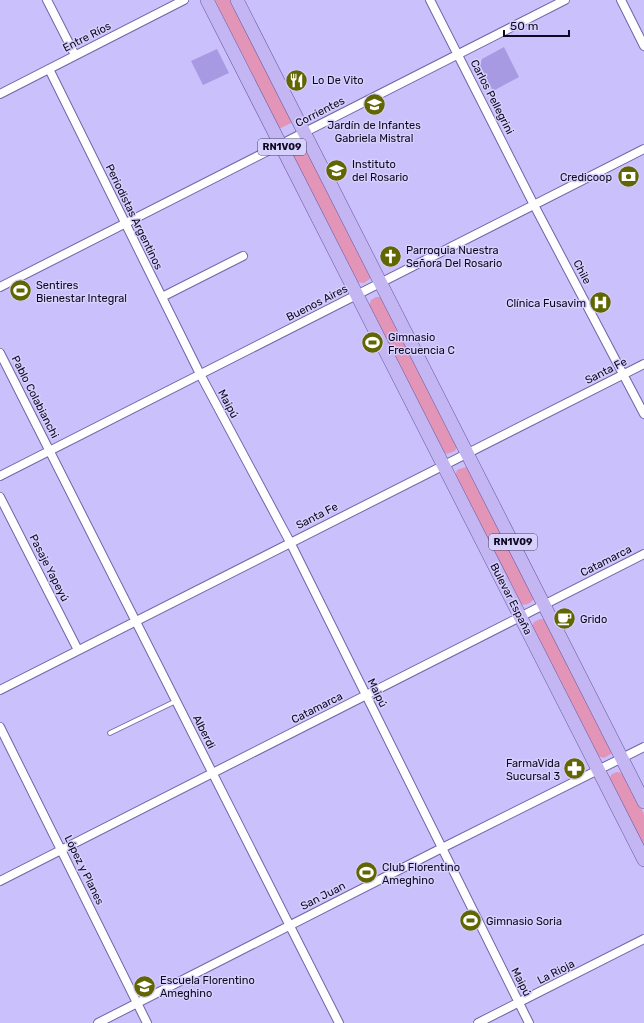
<svg xmlns="http://www.w3.org/2000/svg" width="644" height="1023" font-family="Rubik,sans-serif">
	<style>
		.green { fill: #e395b7 }
		.building { fill: #a79ae2 }
		.lines { fill: none; stroke-linecap: round; stroke-linejoin: round }
		.service-casing { stroke: #7264a7; stroke-width: 5.5 }
		.minor-casing { stroke: #7264a7; stroke-width: 10 }
		.primary-casing { stroke: #6a59a4; stroke-width: 14 }
		.service { stroke: #fff; stroke-width: 4 }
		.minor { stroke: #fff; stroke-width: 8 }
		.primary { stroke: #c3b6f3; stroke-width: 13 }
		.labels { text-anchor: middle; dominant-baseline: central; stroke-width: 3; stroke-linejoin: round; paint-order: stroke }
		.shield { fill: #d6d0fc; stroke: #4b4463; stroke-width: 1 }
		.shield-label { font-size: 10px; font-weight: bold; fill: #0f0821 }
		.street-label { font-size: 11px; fill: #0f0821; stroke: #d6d0fc }
		.poi-label { font-size: 11px; fill: #0f0821; stroke: #d6d0fc; text-anchor: start }
	</style>
	<rect width="100%" height="100%" fill="#cac0fb"/>
	<path class="green" d="M215,0H231L293,122L279,129Z
		M300,148L306,149L370,275V279L364,283L357,282L293,157L294,152Z
		M376,297H381L457,447L455,451L447,454L442,451L369,306L371,300Z
		M465,467L469,469L534,598C532,603 526,606 521,604L455,476L457,470Z
		M540,619H544L611,749V754L604,758L597,756L532,626L534,622Z
		M617,772L623,773L644,814V848L609,778L612,774Z"/>
	<path class="building" d="M504,47L519,77L493,91L480,65L482,59Z
		M217,49L229,73L203,85L191,61Z"/>
	<g class="lines">
		<defs>
			<path id="service" d="M110,733L176,701"/>
			<path id="minor" d="M47,0L75,55
				M430,0L534,205L644,414
				M621,0L644,46
				M49,69L200,374L290,542L529,1023
				M0,94L184,0
				M0,287L565,0
				M162,297L243,256
				M0,353L339,1023
				M0,476L644,149
				M0,497L78,650
				M0,690L644,364
				M0,727L147,1023
				M0,881L644,554
				M98,1023L442,848L644,747
				M478,1023L644,939"/>
			<path id="primary" d="M207,0L644,860
				M237,0L644,802"/>
		</defs>
		<use href="#service" class="service-casing"/>
		<use href="#minor" class="minor-casing"/>
		<use href="#primary" class="primary-casing"/>
		<use href="#service" class="service"/>
		<use href="#minor" class="minor"/>
		<use href="#primary" class="primary"/>
	</g>
	<defs>
		<symbol id="restaurant-disc" viewBox="-11 -11 22 22"><circle r="9.5" fill="#626601" stroke="#d6d0fc"/><path d="M-5-6h1v4h1v-4h1v4h1v-4h1v5L-1.5 .5V6h-2V.5L-5-1ZM5-6V6H3V1.5H1.5Q1.5-4 5-6Z" fill="#fff"/></symbol>
		<symbol id="school-disc" viewBox="-11 -11 22 22"><circle r="9.5" fill="#626601" stroke="#d6d0fc"/><path d="M0-5L7-2L0 1L-7-2ZM-4 1L0 2.5L4 1V4Q0 6-4 4Z" fill="#fff"/></symbol>
		<symbol id="bank-disc" viewBox="-11 -11 22 22"><circle r="9.5" fill="#626601" stroke="#d6d0fc"/><path d="M-6-4H6V4H-6ZM0-2.3a2.3 2.3 0 1 0 0 4.6a2.3 2.3 0 1 0 0-4.6Z" fill="#fff"/></symbol>
		<symbol id="church-disc" viewBox="-11 -11 22 22"><circle r="9.5" fill="#626601" stroke="#d6d0fc"/><path d="M-1.2-6h2.4v3.5h3.3v2.4h-3.3V6h-2.4V-.1h-3.3v-2.4h3.3Z" fill="#fff"/></symbol>
		<symbol id="stadium-disc" viewBox="-11 -11 22 22"><circle r="9.5" fill="#626601" stroke="#d6d0fc"/><path d="M0-5a6.5 5 0 1 0 0 10a6.5 5 0 1 0 0-10ZM-3.5-1.8h7v3.6h-7Z" fill="#fff"/></symbol>
		<symbol id="hospital-disc" viewBox="-11 -11 22 22"><circle r="9.5" fill="#626601" stroke="#d6d0fc"/><path d="M-5-5h3v3.5h4V-5h3V5h-3V1.5h-4V5h-3Z" fill="#fff"/></symbol>
		<symbol id="cafe-disc" viewBox="-11 -11 22 22"><circle r="9.5" fill="#626601" stroke="#d6d0fc"/><path d="M-5.5-4.5H6V0H3Q3 3.5 0 3.5H-2.5Q-5.5 3.5-5.5 0ZM3-3.2v2h1.7v-2ZM-6 4.5H4V6H-6Z" fill="#fff"/></symbol>
		<symbol id="pharmacy-disc" viewBox="-11 -11 22 22"><circle r="9.5" fill="#626601" stroke="#d6d0fc"/><path d="M-2-6h4v4h4v4h-4v4h-4v-4h-4v-4h4Z" fill="#fff"/></symbol>
	</defs>
	<g fill-rule="evenodd">
		<use href="#restaurant-disc" x="284" y="68" width="25" height="25"/>
		<use href="#school-disc" x="362" y="92" width="25" height="25"/>
		<use href="#school-disc" x="324" y="158" width="25" height="25"/>
		<use href="#bank-disc" x="616" y="164" width="25" height="25"/>
		<use href="#church-disc" x="378" y="244" width="25" height="25"/>
		<use href="#stadium-disc" x="8" y="278" width="25" height="25"/>
		<use href="#hospital-disc" x="588" y="290" width="25" height="25"/>
		<use href="#stadium-disc" x="360" y="330" width="25" height="25"/>
		<use href="#cafe-disc" x="552" y="606" width="25" height="25"/>
		<use href="#pharmacy-disc" x="562" y="756" width="25" height="25"/>
		<use href="#stadium-disc" x="354" y="860" width="25" height="25"/>
		<use href="#stadium-disc" x="458" y="908" width="25" height="25"/>
		<use href="#school-disc" x="132" y="974" width="25" height="25"/>
	</g>
	<g class="labels">
		<g class="shield">
			<rect x="258" y="139" width="48" height="16" rx="3"/>
			<rect x="489" y="534" width="48" height="16" rx="3"/>
		</g>
		<g class="shield-label">
			<text x="282" y="147">RN1V09</text>
			<text x="513" y="542">RN1V09</text>
		</g>
		<g class="street-label">
			<text transform="translate(87 37) rotate(-27)">Entre Ríos</text>
			<text transform="translate(492 97) rotate(63)">Carlos Pellegrini</text>
			<text transform="translate(320 112) rotate(-27)">Corrientes</text>
			<text transform="translate(134 217) rotate(64)">Periodistas Argentinos</text>
			<text transform="translate(582 272) rotate(62)">Chile</text>
			<text transform="translate(317 303) rotate(-27)">Buenos Aires</text>
			<text transform="translate(606 371) rotate(-27)">Santa Fe</text>
			<text transform="translate(35 397) rotate(63)">Pablo Colabianchi</text>
			<text transform="translate(228 404) rotate(62)">Maipú</text>
			<text transform="translate(317 516) rotate(-27)">Santa Fe</text>
			<text transform="translate(606 561) rotate(-27)">Catamarca</text>
			<text transform="translate(49 568) rotate(63)">Pasaje Yapeyú</text>
			<text transform="translate(511 599) rotate(63)">Bulevar España</text>
			<text transform="translate(377 693) rotate(64)">Maipú</text>
			<text transform="translate(317 708) rotate(-27)">Catamarca</text>
			<text transform="translate(204 732) rotate(63)">Alberdi</text>
			<text transform="translate(84 870) rotate(64)">López y Planes</text>
			<text transform="translate(323 896) rotate(-27)">San Juan</text>
			<text transform="translate(556 972) rotate(-27)">La Rioja</text>
			<text transform="translate(521 982) rotate(63)">Maipú</text>
		</g>
		<g class="poi-label">
			<text x="312" y="80">Lo De Vito</text>
			<text x="374" y="125" text-anchor="middle">Jardín de Infantes<tspan x="374" dy="13">Gabriela Mistral</tspan></text>
			<text x="352" y="164">Instituto<tspan x="352" dy="13">del Rosario</tspan></text>
			<text x="612" y="177" text-anchor="end">Credicoop</text>
			<text x="406" y="250">Parroquia Nuestra<tspan x="406" dy="13">Señora Del Rosario</tspan></text>
			<text x="36" y="285">Sentires<tspan x="36" dy="13">Bienestar Integral</tspan></text>
			<text x="586" y="303" text-anchor="end">Clínica Fusavim</text>
			<text x="388" y="337">Gimnasio<tspan x="388" dy="13">Frecuencia C</tspan></text>
			<text x="580" y="619">Grido</text>
			<text x="560" y="763" text-anchor="end">FarmaVida<tspan x="560" dy="13">Sucursal 3</tspan></text>
			<text x="382" y="867">Club Florentino<tspan x="382" dy="13">Ameghino</tspan></text>
			<text x="486" y="921">Gimnasio Soria</text>
			<text x="160" y="980">Escuela Florentino<tspan x="160" dy="13">Ameghino</tspan></text>
		</g>
	</g>
	<path d="M504 30v6h65v-6" fill="none" stroke="#0f0821" stroke-width="2"/>
	<text x="510" y="30" font-size="12" fill="#0f0821" stroke="#d6d0fc" stroke-width="3" paint-order="stroke">50 m</text>
</svg>
